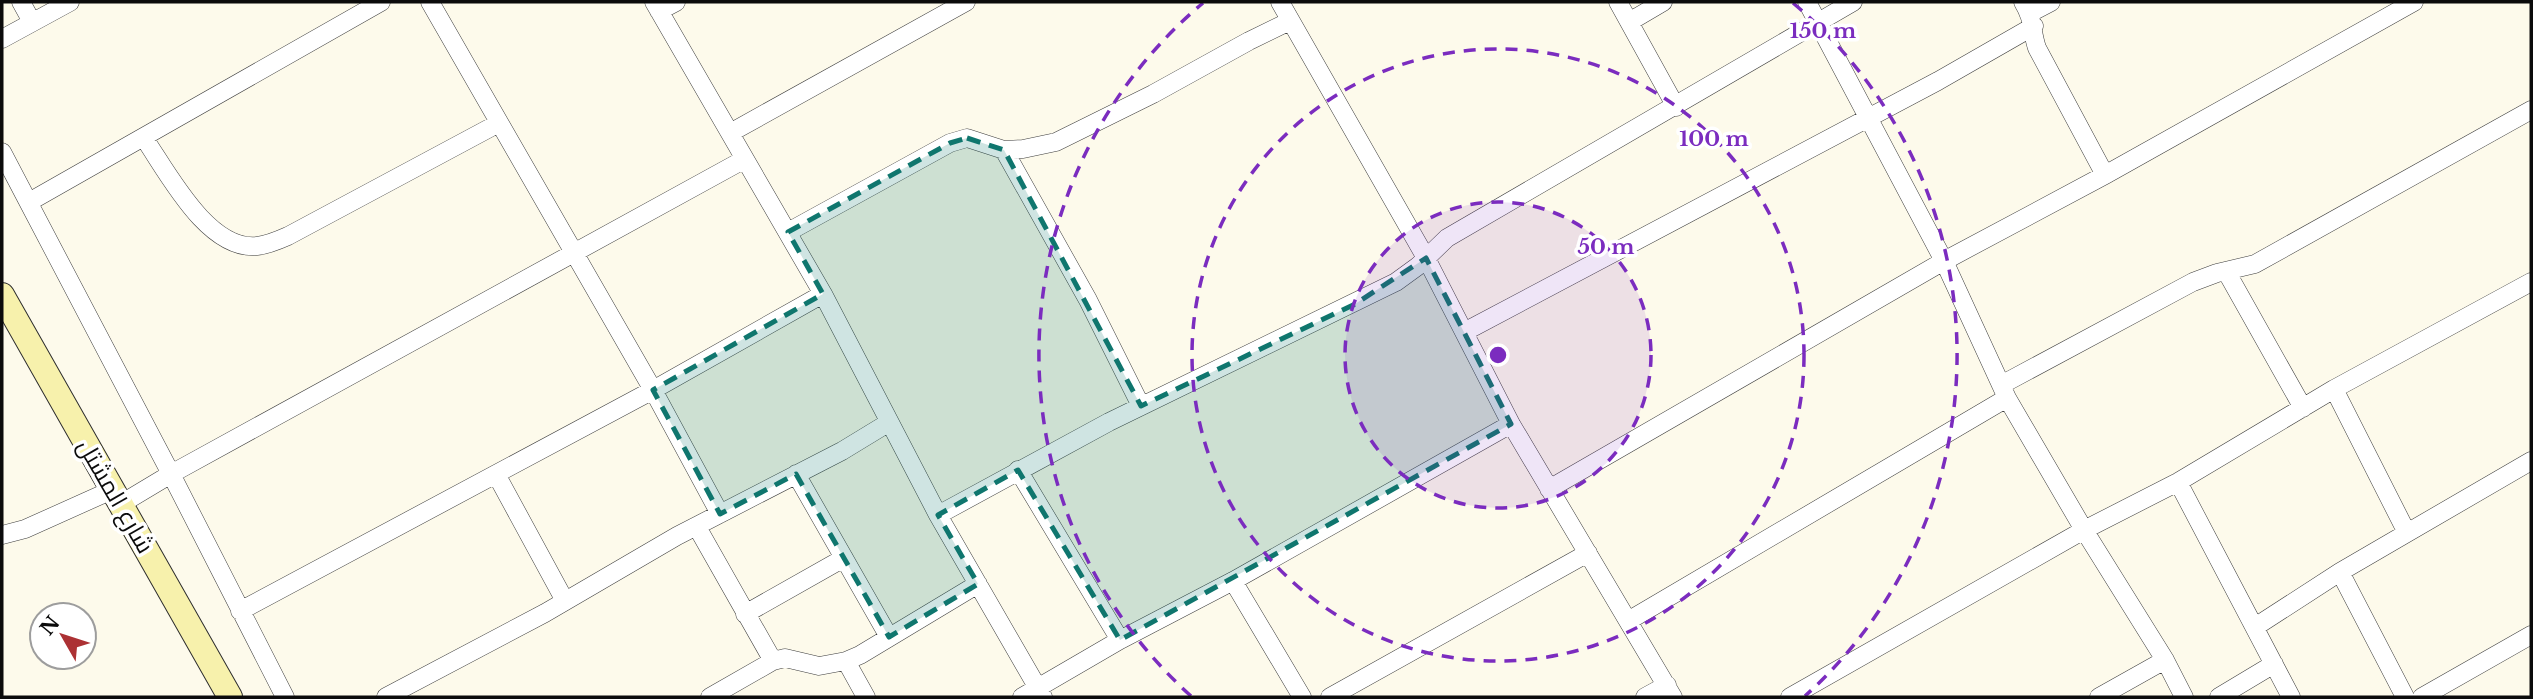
<svg xmlns="http://www.w3.org/2000/svg" width="2533" height="699" font-family="'Libre Baskerville',Cairo,serif">
	<style>
		.lines { fill: none; stroke-linecap: round; stroke-linejoin: round }
		.street-casing { stroke: #3e3e3e; stroke-width: 19 }
		.secondary-casing { stroke: #2d2d2d; stroke-width: 26 }
		.street { stroke: #fff; stroke-width: 18 }
		.secondary { stroke: #f7f1ac; stroke-width: 24 }
		.marked { fill: #0f766e; fill-opacity: 0.2; stroke: #0f766e; stroke-width: 5; stroke-dasharray: 14 9; stroke-linejoin: round }
		.ring { fill: none; stroke: #7b2cbf; stroke-width: 3.5; stroke-dasharray: 12 9 }
		.labels { text-anchor: middle; dominant-baseline: central; stroke-width: 7; stroke-linejoin: round; paint-order: stroke }
		.street-label { font-size: 24px; fill: #0b0b0b; stroke: #fff }
		.centre { fill: #7b2cbf; stroke: #fff; stroke-width: 3.5 }
		.ring-label { font-size: 21px; text-anchor: middle; font-weight: bold; fill: #7b2cbf; stroke: #fff; stroke-width: 7; stroke-linejoin: round; paint-order: stroke }
	</style>
	<rect width="100%" height="100%" fill="#fdfaeb"/>
	<g class="lines">
		<defs>
			<path id="street" d="M21,2L32,22
				M430,2L653,390L720,514
				M654,2L823,294L938,515L1043,697
				M1280,2L1426,258L1511,424L1673,697
				M1618,2L1676,107
				M1807,2L1944,261L2007,398L2084,530L2165,660L2184,697
				M2023,2C2034,20 2031,30 2037,48L2105,175
				M659,11L676,2
				M2030,13L2051,2
				M1629,22L1663,2
				M2,39L70,2
				M730,133L966,2
				M144,138C168,173 208,251 257,246C267,245 279,240 288,236L499,123
				M1004,150L1088,300L1141,406
				M2,152L171,474L285,697
				M29,202L381,2
				M788,232L950,143L967,138L1004,150L1023,149L1056,142L1153,94L1249,41L1290,21
				M2226,271L2303,408
				M1466,331L1938,81L2034,26
				M2001,385L2193,282L2217,273L2255,264L2531,110
				M2334,389L2407,533L2531,461
				M1018,470L1120,640
				M496,474L565,601
				M796,474L889,637
				M2178,482L2291,697
				M1549,489L1944,261L2105,175L2414,2
				M121,504L171,474L745,159
				M938,515L1109,422L1396,282L1418,266L1447,238L1853,2
				M697,527L773,661
				M2,535L25,529L112,490
				M2340,572L2405,697
				M1233,581L1302,697
				M240,611L653,390L823,294
				M745,614L844,558
				M1628,621L2007,398
				M2255,627L2340,572L2407,533
				M846,661L866,697
				M386,697L545,613L677,536L842,451L888,423
				M710,697L773,661L785,658L819,666L846,661L860,655L978,584
				M1022,697L1120,640L1233,581L1511,424
				M1330,697L1588,553
				M1645,697L1667,685
				M1790,697L2084,530L2178,482L2334,389L2531,282
				M2099,697L2165,660
				M2219,697L2274,664
				M2422,697L2531,635"/>
			<path id="secondary" d="M2,295L230,697"/>
		</defs>
		<use href="#street" class="street-casing"/>
		<use href="#secondary" class="secondary-casing"/>
		<use href="#street" class="street"/>
		<use href="#secondary" class="secondary"/>
	</g>
	<path class="marked" d="M967,138L1004,150L1141,406L1355,304L1426,258L1511,424L1120,640L1018,470L938,515L978,584L889,637L796,474L720,514L653,390L823,294L788,232L950,143Z"/>
	<circle cx="1498" cy="355" r="153" fill="#7b2cbf" fill-opacity=".12"/>
	<g class="ring">
		<circle cx="1498" cy="355" r="153"/>
		<circle cx="1498" cy="355" r="306"/>
		<path d="M1191 696A459 459 0 0 1 1203 3M1793 3A459 459 0 0 1 1805 696"/>
	</g>
	<g class="labels">
		<g class="street-label">
			<text transform="translate(116 496) rotate(60)">شارع المشتل</text>
		</g>
	</g>
	<circle cx="1498" cy="355" r="10" class="centre"/>
	<g class="ring-label">
		<text x="1823" y="38">150 m</text>
		<text x="1714" y="146">100 m</text>
		<text x="1606" y="254">50 m</text>
	</g>
	<rect width="2533" height="699" fill="none" stroke="#0b0b0b" stroke-width="7"/>
	<g transform="translate(63 636) rotate(309)"><circle r="33" fill="#ffffff" stroke="#9d9d9d" stroke-width="2"/>
	<path d="M0-5L12 26L0 18L-12 26Z" fill="#ac3134"/>
	<text y="-10" font-size="19" font-weight="bold" text-anchor="middle" fill="#0b0b0b">N</text>
	</g>
</svg>
